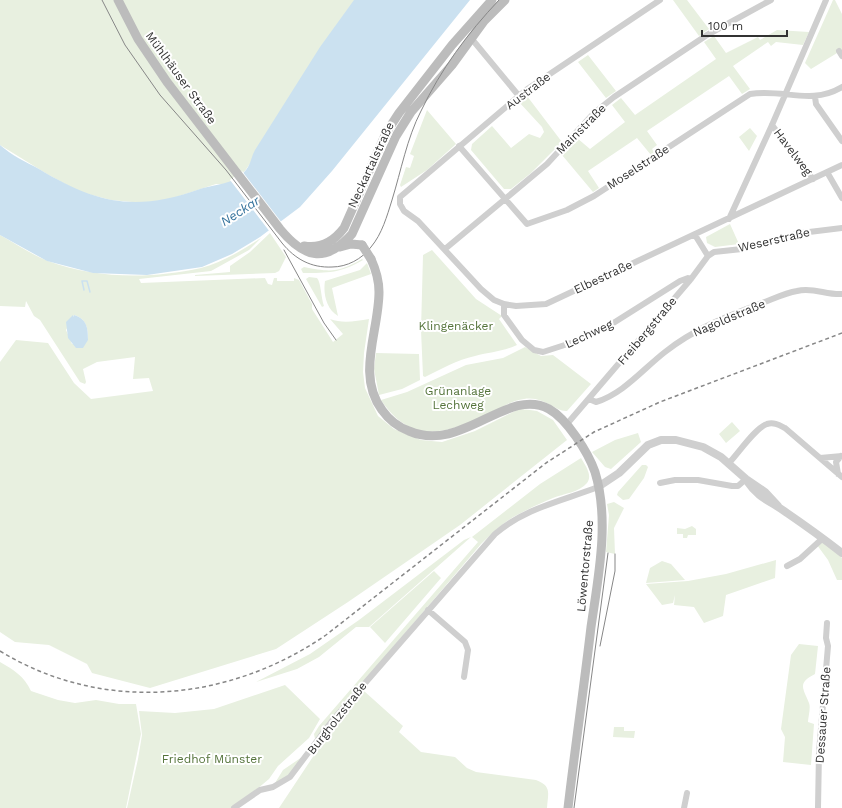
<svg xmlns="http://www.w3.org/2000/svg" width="842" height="808" font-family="'Work Sans',sans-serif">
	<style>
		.green { fill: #e8f0e0; fill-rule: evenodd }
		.water { fill: #cbe1f0 }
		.pier { fill: #fff }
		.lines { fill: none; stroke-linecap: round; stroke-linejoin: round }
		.stream { stroke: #cbe1f0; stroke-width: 1.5 }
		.minor { stroke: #cfcfcf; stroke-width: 6 }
		.tertiary { stroke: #cfcfcf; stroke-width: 8 }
		.secondary { stroke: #bcbcbc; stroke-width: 9 }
		.tram { stroke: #878787; stroke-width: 1 }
		.rail { stroke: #878787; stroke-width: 1.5; stroke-dasharray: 4 3; stroke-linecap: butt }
		.secondary-bridge { stroke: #bcbcbc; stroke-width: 9 }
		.labels { text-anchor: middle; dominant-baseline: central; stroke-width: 4; stroke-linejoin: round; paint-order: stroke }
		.street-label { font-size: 12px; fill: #323232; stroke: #fff }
		.park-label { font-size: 12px; fill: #54733a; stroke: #fff }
		.water-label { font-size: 13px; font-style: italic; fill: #37749d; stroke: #fff }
	</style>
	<rect width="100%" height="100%" fill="#fff"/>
	<path class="green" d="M0,0H358L245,171L227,184H216L167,200L143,203L111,200L80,192L47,174L0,145Z
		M673,0H687L709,29L699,36Z
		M833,0H835L842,14V50L811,69L805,63Z
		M777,30L809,32L803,45L776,42L771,46L768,42L733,66L750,89L742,94L729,76L647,131L657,145L652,149L654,152L651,155L637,138L588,171L599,188L593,192L562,155L577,138L590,149L625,122L612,105L621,98L635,115L716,59L704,42L714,36L726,53L758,37L760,40Z
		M588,55L616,91L606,98L578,62Z
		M527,96L562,142L531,173L511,189H504L471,150L472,144L492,126L511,148L529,134L540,138L544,132L542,127L519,102Z
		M427,110L456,144L427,170L401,187L400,185L406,167L410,168L414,156L410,154Z
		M750,128L757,136L749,151L739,137Z
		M730,224L739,244L715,247L707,243L706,237Z
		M270,233L286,257L279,271L275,273L195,276V275L230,272V266L250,252Z
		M0,235C16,244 32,255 48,261C96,279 151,279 201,268C221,263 243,250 261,238L249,250L211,271L139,279L141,283L265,278L268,284L272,285L274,278H277V281H294V278L299,280L312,304V309L333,342L343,334L330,319C343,324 356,321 369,319L364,353L363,372L365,388L378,416L394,429L421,440L442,442L475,431L519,409L530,410L537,411L553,420L567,440L460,525L348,602L276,649L150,688L92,673L87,664L49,645L15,642L0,632V362L16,340L48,343L74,383L91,399L153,391L149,378L133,379L135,357L97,362L83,369L86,382L85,384L80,382L40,320L34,316L26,301L25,307L0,306ZM74,315C87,319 88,329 88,340L72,344L66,330Z
		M432,250L476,299L502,316L499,319L517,345C502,352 490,352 475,356C457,360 441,369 425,377L423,376L421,330L423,255Z
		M362,259L363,260C341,273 328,273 303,273L301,269L304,267C330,272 338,273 362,259Z
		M367,263L371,274L332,288L338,316C326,309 323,293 325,281L360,270Z
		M309,277L317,278C321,282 321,298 324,306L322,307L306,279Z
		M525,347L541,356L553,355L591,384L567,411C555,412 545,396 524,399C513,400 503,407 493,412C450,432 413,448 381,400L407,392L466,365L503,358Z
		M376,353L419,354L420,380L402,389L379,395L374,369Z
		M732,422L740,431L726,443L719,434Z
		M638,433L641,442L611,469L605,467L592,452L615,440Z
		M581,458C585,465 593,475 587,483C580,492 563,494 553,498C541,503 528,509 517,515C503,522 492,534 481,544L315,739L314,734L319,726L478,542L472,537L540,484Z
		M642,465H646L648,467L644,478L629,499L623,500L617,495L618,492Z
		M614,502L624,508L614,528L615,554L606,552L609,515L607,504Z
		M692,526L696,529V535H688L687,538H683V534H677V528L685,529Z
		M471,537L369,627H356L319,657L297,669L256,682L310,654L359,620L464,540Z
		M823,541L842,558V580H837L828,560L817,545Z
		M776,560L775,578L726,595L723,616L704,623L694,607L674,605L675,595L673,603L662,605L646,584L688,581L726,574Z
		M662,561L671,564L685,580L646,583L650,568Z
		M434,571L441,578L385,643L370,627Z
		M799,644L818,646L815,674C797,683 803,688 809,703C811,708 808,717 808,722L814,724L811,765L783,762L785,737L781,729L791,655Z
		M0,662C14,670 24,676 31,691L58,700L75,703L96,700L119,704H136L141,734L126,808H0Z
		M285,685L320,719L309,738L278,766L269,779L234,808H127L138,759L142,735L139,711L175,713L214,709Z
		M364,691L403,726L399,732L421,752L455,757L467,768L476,772L536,780C552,786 548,793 547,808H279L332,728Z
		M614,727H624V731H635L634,738L613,737Z
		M302,757L290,776L275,783L283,770Z"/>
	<path class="water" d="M354,0H470L332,171L300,207L260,237L232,254L202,267L147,275L93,273L47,261L0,235V145C11,155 26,162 39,169C97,204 136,212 200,189C217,184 238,184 248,167C251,162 252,155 255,150L320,47Z
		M73,315V317L74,315C87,319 88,328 88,340L83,348H76L68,338L66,322Z"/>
	<path class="pier" d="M242,171L282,223L270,232L230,180Z"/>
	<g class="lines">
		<path class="stream" d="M84,290L82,281H87L90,292"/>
		<path class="minor" d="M660,0L526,90L400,197V204L404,211L418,221L481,289L494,300L504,304L516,306L546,304L842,165
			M471,38L519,96
			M839,51L842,56
			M815,97L816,104L842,141
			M772,125L813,179
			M459,146L527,224L567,210L594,196L750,94C783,88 810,106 842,87
			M827,172L842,198
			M729,219L772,125L826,0
			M695,235L708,256
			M445,249L547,164L594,113L614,97L707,35L771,0
			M504,304V315L522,340L534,350L543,352L577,341L607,327L680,281L688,278L691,279
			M589,399L596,402C623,394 643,369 665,352C694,329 727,316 762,303C773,299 785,293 797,291C813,287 826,295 842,294
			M567,424L691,279L708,256L714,252L742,249L801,233L842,228
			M820,458L842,456
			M729,463C738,454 755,428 767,424C774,422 779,425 785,428L842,477
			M838,474L836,462L841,456
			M660,483L675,480H698L732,486H738L746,479
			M787,566L800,559L823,538
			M428,610L465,642L468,650L464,677
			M234,808L260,790L273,787L290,777L332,721L495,534C525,508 562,501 598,487
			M684,808L687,793
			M818,808L819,752L828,646L826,638L827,623"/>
		<path class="tertiary" d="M747,481C759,499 771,501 787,513C806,526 824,539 842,553
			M598,487L619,473L648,445L661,440H676L703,447L721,457L746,479L765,492L778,506"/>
		<path class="secondary" d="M118,0L138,39L167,82L280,229C304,258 325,264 352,234L396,136L411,112L452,65L484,21L505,0
			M304,246C321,249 334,241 344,228L386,133L399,113L452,45L492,0
			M340,247L351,244L362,245
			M371,259C376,270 379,280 379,292C379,331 356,375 382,410C389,420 398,427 409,431C462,454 507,386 549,409C567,419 588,452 595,472C610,521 598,578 591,627C584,687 575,748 568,808"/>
		<path class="tram" d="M102,0L125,45L160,95L226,170L282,243C295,259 311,268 332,267C347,267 362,259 371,247C382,234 387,216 392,200C401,171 407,138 421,111C441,69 467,34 499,0
			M284,250L324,323L336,340
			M600,646L615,571V554
			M574,808L608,553"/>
		<path class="rail" d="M0,651C103,714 229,702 326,635L546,463L594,432L660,402L842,333"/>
		<path class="secondary-bridge" d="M362,245L371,259"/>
	</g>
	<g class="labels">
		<g class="street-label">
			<text transform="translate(181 78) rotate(54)">Mühlhäuser Straße</text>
			<text transform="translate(528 91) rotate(-37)">Austraße</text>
			<text transform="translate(581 129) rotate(-45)">Mainstraße</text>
			<text transform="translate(793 152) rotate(53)">Havelweg</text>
			<text transform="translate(371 165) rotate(-65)">Neckartalstraße</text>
			<text transform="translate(638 167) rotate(-33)">Moselstraße</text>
			<text transform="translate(774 240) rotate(-13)">Weserstraße</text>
			<text transform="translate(603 277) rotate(-25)">Elbestraße</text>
			<text transform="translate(729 318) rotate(-23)">Nagoldstraße</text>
			<text transform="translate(647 331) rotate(-50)">Freibergstraße</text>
			<text transform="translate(589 334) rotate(-25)">Lechweg</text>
			<text transform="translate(585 566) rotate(-85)">Löwentorstraße</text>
			<text transform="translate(823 715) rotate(-86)">Dessauer Straße</text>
			<text transform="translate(337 718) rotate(-52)">Burgholzstraße</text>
		</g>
		<g class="park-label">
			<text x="456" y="326">Klingenäcker</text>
			<text x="458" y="391">Grünanlage<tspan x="458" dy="14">Lechweg</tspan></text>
			<text x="212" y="759">Friedhof Münster</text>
		</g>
		<g class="water-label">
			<text transform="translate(240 211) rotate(-33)">Neckar</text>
		</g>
	</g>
	<path d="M702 30v6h85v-6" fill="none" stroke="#323232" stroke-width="2"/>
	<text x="708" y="30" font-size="12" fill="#323232" stroke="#ffffff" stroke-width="3" paint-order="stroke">100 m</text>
</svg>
